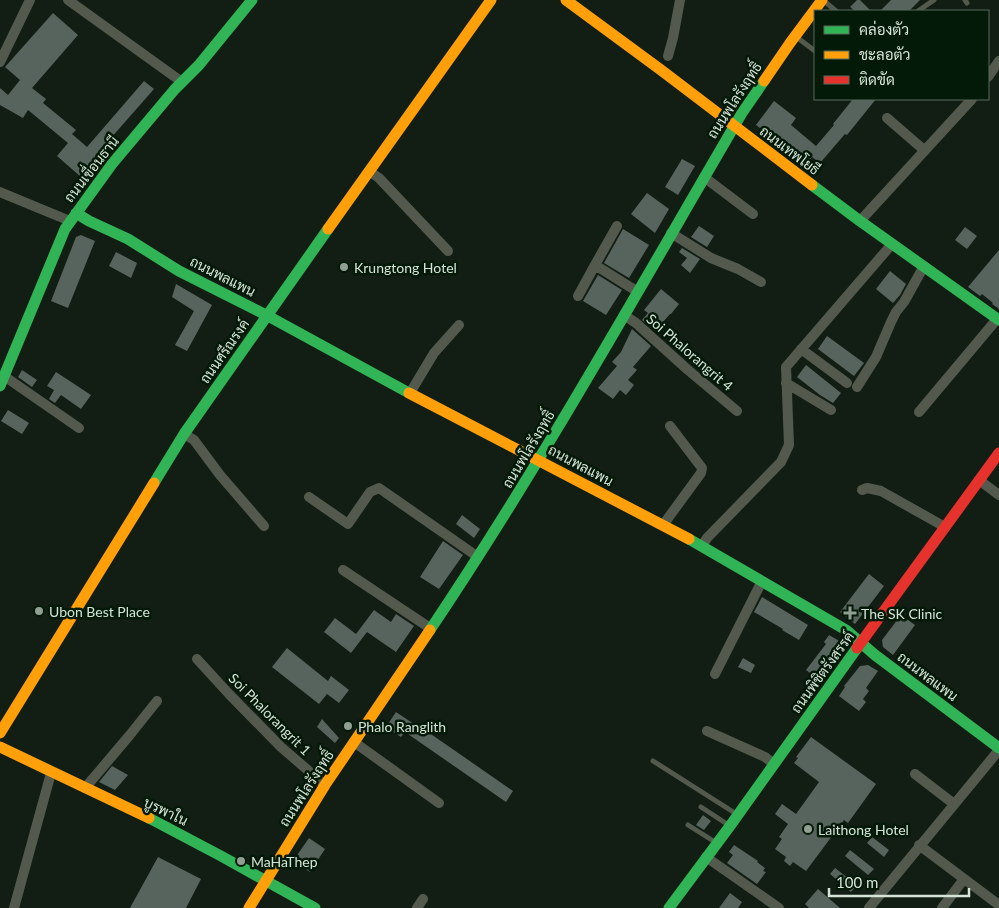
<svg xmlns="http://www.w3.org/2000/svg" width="999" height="908" font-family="Lato,Sarabun,sans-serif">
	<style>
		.building { fill: #57645d }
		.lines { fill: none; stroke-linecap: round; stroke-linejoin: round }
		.lane { stroke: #53594d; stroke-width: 5 }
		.street { stroke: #53594d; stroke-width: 10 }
		.fast { stroke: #30b455; stroke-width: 11 }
		.slow { stroke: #ff9f0a; stroke-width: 11 }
		.jam { stroke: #e5322d; stroke-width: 11 }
		.poi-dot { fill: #919f93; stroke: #041a08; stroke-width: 2 }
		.labels { text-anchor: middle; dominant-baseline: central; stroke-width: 5; stroke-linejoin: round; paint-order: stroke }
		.street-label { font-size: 14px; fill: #d5e4d7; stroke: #041a08 }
		.poi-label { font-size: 14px; fill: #d5e4d7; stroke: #041a08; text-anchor: start }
	</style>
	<rect width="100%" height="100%" fill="#121e14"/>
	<path class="building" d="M857,0H860L871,11H855L850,7Z
		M891,0H920L909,11H880Z
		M53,13L78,35L32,88L46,99L43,103L76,130L72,134L87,147L144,81L154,89L96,155L98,158L81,177L57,156L68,143L28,110L23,118L0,105V88L8,95L20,80L5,67Z
		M853,99H876L847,135L845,134L820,163L812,157L810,160L806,157L803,161L779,141L778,142L756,125L774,101L796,118L791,125L816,146L834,125L833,124Z
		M682,159L695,166L678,195L665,187Z
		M647,193L669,209L655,233L631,214Z
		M699,226L714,236L707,247L691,237Z
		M965,227L977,236L967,249L955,240Z
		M623,229L649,245L629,278L604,263Z
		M81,235L95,241L68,308L51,301L76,237Z
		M682,248L700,259L690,273L681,265L687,258L679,252Z
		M999,250V309L992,304L993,303L982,294L980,296L968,287Z
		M116,252L137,263L131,278L109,266Z
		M890,271L906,284L900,295L893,303L876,289Z
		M598,275L622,290L606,315L583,301Z
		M176,284L212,305L187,351L175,345L194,311L172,297Z
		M661,289L679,304L671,314H670L655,331L642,320L648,313L644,310Z
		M632,329L651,346L633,367L637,370L628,380L634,385L626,395L620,390L613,399L598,388L617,366L612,362L621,352Z
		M827,336L864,363L854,376L818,349Z
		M806,365L841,393L833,403L820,395L797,377Z
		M22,370L37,380L32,387L18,377Z
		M56,372L91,395L81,409L61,395L55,403L49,399L54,390L47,386Z
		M8,410L29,423L22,434L1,421Z
		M462,515L480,529L474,538L456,524Z
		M443,541L463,555L439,589L420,577Z
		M869,574L884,586L855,624L840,612Z
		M762,597L808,625L799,640L782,630L783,629L754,612Z
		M374,610L391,622L396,614L414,626L396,652L367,632L351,653L324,632L335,618L356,634Z
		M901,615L915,625L893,655L883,647L882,640Z
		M829,635L841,642V648L833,659L835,661L819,680L806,670L826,644L824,642Z
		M287,648L328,681L331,676L349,690L339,703L327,694L319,704L272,667Z
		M743,658L755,665L751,673L738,667Z
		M868,665L878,671L866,688L869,691L863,699L866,702L859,711L839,696L845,687L844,686L860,666Z
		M396,712L414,724L415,723L513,791L506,802L405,732L401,737L386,727Z
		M322,719L339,738L335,743L317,727Z
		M811,737L876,784L848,823L844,820L806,871L793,862L790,866L784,861L786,857L775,849L782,839L779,837L788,824L775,814L782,804L796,814L819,782L794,763L798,758L796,757Z
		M112,766L128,775L115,790L99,782Z
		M703,815L711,821L704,830L696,825Z
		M872,837L889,850L884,857L867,843Z
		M309,838L325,849L310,872L293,861Z
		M734,845L758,861L757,862L765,868L763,871L766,872L757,884L727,863L733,855L729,852Z
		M850,850L874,869L868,875L845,856Z
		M158,857L201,879L186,908H130Z
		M835,868L857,885L851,892L830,874Z
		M818,889L840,908H809L805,904Z
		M730,893L742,902L738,908H719Z"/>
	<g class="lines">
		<path class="lane" d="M823,0L836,11
			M965,0L967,3
			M918,11L934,0
			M795,36L815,51
			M653,761L738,815
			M701,807L730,826
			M688,825L715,842"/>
		<path class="street" d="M68,0L182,82
			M668,56L673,38L680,0
			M0,62L30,0
			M988,77L999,61
			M887,118L924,150
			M369,171L379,178L448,251
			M704,177L753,214
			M0,192L70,221
			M860,221L972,99
			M671,233L711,258L738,269L761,282
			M595,265L617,226
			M578,296L595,265L638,292
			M624,315L636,323L688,370L737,411
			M801,349L847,383
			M4,376L79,428
			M786,383L831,410
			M857,387L876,357L891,322L896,312L904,302L924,266
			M410,393L434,353L459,325
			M919,412L997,319
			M184,434L194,440L220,475L264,526
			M979,480L999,495
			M862,490L867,488L881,491L945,527
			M309,497L348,524L370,492L379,488L478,557
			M663,525L701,473L702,468L670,426
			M702,546L707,538L781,462L789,445L786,367L892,244
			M343,570L430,628
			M197,659L229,694L281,747L325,785
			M715,674L762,581
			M707,731L765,757L774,764
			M354,742L439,803
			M915,774L954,804
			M85,788L129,736L157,701
			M919,845L999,905
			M706,857L779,908
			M14,908L51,773
			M417,908L423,899
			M869,908L999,750
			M942,908L964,879"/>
		<path class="fast" d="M812,185L860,221L999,320
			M76,213L89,221L128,239L179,271L268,316L409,393
			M0,386L65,229L112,164L175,89L199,65L252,0
			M154,483L184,434L328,229
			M689,539L846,630L875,655L999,748
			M430,630C542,463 640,287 742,113L764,81
			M149,818L221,856L315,908
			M669,908L730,826L857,648"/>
		<path class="slow" d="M566,0L661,70L812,185
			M764,81L790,43L822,0
			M328,229L491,0
			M409,393L689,539
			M0,733L154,483
			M0,747L149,818
			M249,908L325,785L430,630"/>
		<path class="jam" d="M857,648L999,453"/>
	</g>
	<g class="poi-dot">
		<circle cx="344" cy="267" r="5"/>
		<circle cx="39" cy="611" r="5"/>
		<path d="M847.5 605.5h5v5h5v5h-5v5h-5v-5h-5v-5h5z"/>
		<circle cx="348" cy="726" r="5"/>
		<circle cx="808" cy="829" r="5"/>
		<circle cx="241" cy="861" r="5"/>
	</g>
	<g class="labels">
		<g class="street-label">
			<text transform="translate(734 100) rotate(-57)">ถนนพโลรังฤทธิ์</text>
			<text transform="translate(790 150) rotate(37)">ถนนเทพโยธี</text>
			<text transform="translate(91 169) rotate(-52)">ถนนเขื่อนธานี</text>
			<text transform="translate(223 276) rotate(27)">ถนนพลแพน</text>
			<text transform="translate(224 351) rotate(-55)">ถนนศรีณรงค์</text>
			<text transform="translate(690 352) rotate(41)">Soi Phalorangrit 4</text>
			<text transform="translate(528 449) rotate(-59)">ถนนพโลรังฤทธิ์</text>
			<text transform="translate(581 465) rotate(28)">ถนนพลแพน</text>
			<text transform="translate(822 672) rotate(-54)">ถนนพิชิตรังสรรค์</text>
			<text transform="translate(928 676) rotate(37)">ถนนพลแพน</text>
			<text transform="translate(270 714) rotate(45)">Soi Phalorangrit 1</text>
			<text transform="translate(306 788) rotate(-57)">ถนนพโลรังฤทธิ์</text>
			<text transform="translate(166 811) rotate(26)">บูรพาใน</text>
		</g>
		<g class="poi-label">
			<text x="354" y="267">Krungtong Hotel</text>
			<text x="49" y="611">Ubon Best Place</text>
			<text x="861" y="613">The SK Clinic</text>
			<text x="358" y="726">Phalo Ranglith</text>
			<text x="818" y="829">Laithong Hotel</text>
			<text x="251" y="861">MaHaThep</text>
		</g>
	</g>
	<rect x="814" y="10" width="175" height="90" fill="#041a08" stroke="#586b5b"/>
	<rect x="824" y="26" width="25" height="8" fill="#30b455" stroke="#586b5b"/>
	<text x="859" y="35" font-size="15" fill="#d5e4d7">คล่องตัว</text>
	<rect x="824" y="51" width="25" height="8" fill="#ff9f0a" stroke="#586b5b"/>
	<text x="859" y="60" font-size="15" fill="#d5e4d7">ชะลอตัว</text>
	<rect x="824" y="76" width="25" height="8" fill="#e5322d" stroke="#586b5b"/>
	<text x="859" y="85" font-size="15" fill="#d5e4d7">ติดขัด</text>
	<path d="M829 888v8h140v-8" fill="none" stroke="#d5e4d7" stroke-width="2.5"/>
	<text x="836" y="888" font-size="15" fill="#d5e4d7" stroke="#041a08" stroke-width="4" paint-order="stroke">100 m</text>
</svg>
